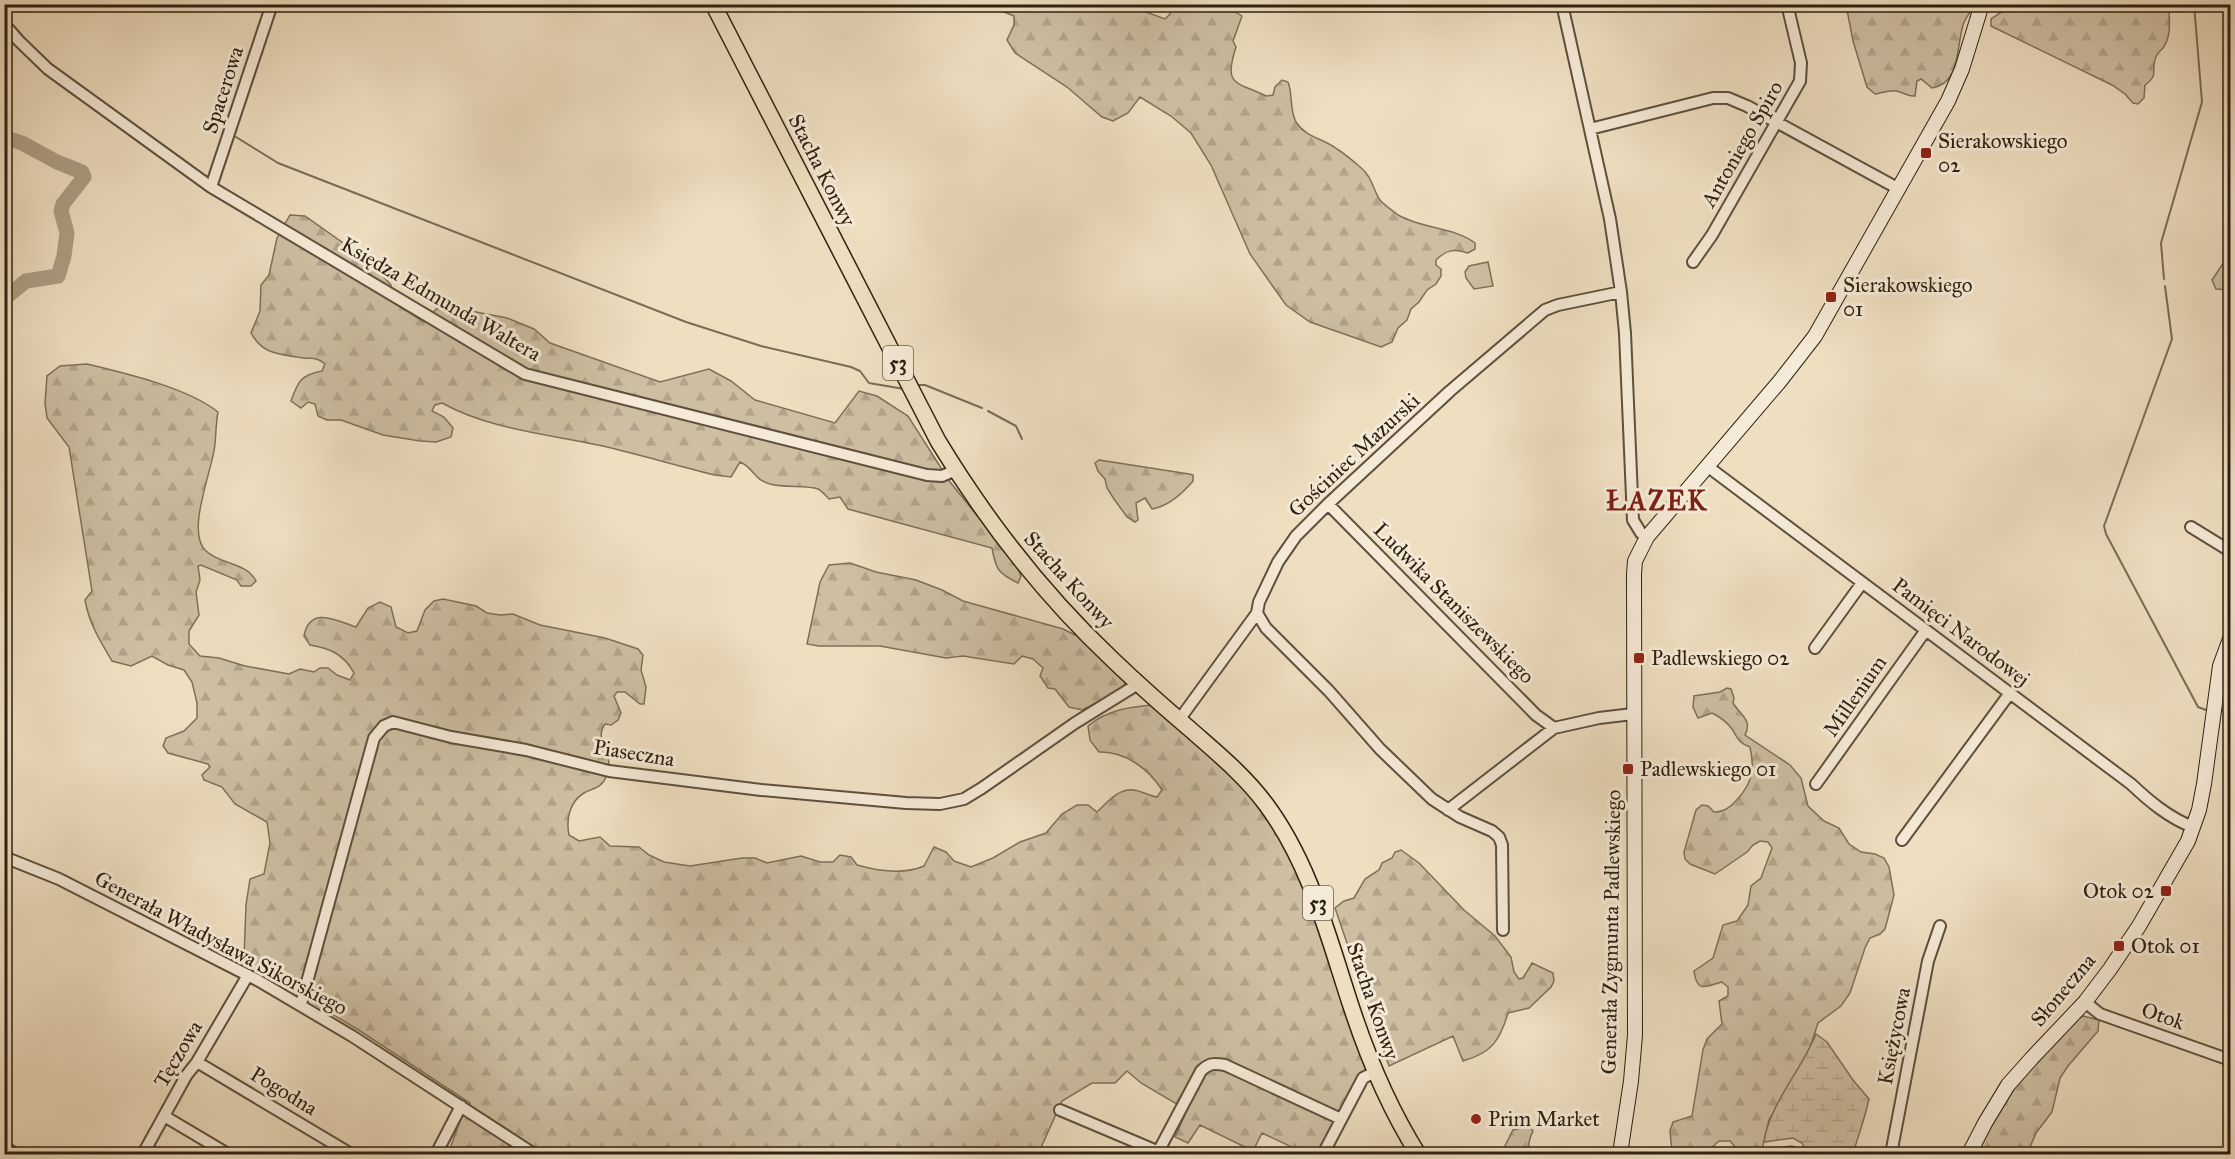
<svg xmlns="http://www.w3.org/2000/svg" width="2235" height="1159" font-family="'IM FELL Great Primer',serif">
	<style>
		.forest { fill: url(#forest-firs); stroke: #7e705a; stroke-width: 1.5 }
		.wetland { fill: url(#wetland-marsh); stroke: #7e705a; stroke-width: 1.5 }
		.park { fill: #cebfa3; stroke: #7e705a; stroke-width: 1.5 }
		.water { fill: url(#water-ripples); stroke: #7a6c57; stroke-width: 1.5 }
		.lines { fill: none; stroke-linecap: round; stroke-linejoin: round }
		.stream { stroke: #7a6c57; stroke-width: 2 }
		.river { stroke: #ad9e85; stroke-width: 15 }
		.street-casing { stroke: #5e503d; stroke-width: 14 }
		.secondary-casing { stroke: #2d2111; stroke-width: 16 }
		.primary-casing { stroke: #2d2111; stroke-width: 18 }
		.street { stroke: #f5ead7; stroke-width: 10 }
		.secondary { stroke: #f5ead7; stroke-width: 14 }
		.primary { stroke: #efdfc1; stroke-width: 15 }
		.poi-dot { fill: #8f2418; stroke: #f5ead7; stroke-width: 2 }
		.labels { text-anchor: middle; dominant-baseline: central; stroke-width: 6; stroke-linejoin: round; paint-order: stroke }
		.shield { fill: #f5ead7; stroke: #695d4c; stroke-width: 1.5 }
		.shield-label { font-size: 20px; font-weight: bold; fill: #2d2111 }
		.street-label { font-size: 21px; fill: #2d2111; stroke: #f5ead7 }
		.poi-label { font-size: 21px; fill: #2d2111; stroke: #f5ead7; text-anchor: start }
		.district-label { font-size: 27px; font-weight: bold; letter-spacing: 1.5px; fill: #7a1f14; stroke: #f5ead7 }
	</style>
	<defs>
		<pattern id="forest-firs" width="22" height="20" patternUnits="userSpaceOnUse" patternTransform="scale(1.5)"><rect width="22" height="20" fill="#cebfa3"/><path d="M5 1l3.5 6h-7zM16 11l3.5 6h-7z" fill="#b1a48b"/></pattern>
		<pattern id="wetland-marsh" width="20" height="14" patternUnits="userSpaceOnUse" patternTransform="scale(1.5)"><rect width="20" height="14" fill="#cebfa3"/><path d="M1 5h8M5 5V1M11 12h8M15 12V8" fill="none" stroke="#b1a48b"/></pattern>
		<pattern id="water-ripples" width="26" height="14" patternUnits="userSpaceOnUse" patternTransform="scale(1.5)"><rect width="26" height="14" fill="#ad9e85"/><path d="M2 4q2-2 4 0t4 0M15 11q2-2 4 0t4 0" fill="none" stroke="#8d806b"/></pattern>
	</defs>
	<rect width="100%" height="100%" fill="#efdfc1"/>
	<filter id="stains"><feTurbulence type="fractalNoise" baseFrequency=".00333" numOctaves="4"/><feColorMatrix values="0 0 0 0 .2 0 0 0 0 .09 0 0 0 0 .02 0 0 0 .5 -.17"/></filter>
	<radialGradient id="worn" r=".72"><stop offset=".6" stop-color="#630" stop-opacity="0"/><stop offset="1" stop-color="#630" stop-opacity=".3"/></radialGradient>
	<path class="forest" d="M987,5H1127L1165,19L1170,14L1172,5C1199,4 1219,0 1242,16L1233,41L1236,47C1223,87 1236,81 1266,96L1273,95L1275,87L1282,80L1288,82C1293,94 1289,109 1296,122C1306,138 1323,138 1337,149C1345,154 1352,160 1359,166C1373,177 1372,188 1380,200C1384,205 1393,211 1398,215C1422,229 1454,227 1475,243V249L1468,253C1455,248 1446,250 1436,260V265L1441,269V276L1436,284L1427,290L1419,302L1411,309L1407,320L1398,328L1392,342L1381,347L1310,322L1286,305L1250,254L1211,165L1191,133L1171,116L1140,97L1128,113L1113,121L1102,117L1067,87L1015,53L1007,40L1014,25V16Z
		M1846,5V4L1974,5C1971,12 1965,18 1963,25C1956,48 1961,83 1932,88L1921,79L1917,81L1915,96C1907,97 1904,92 1896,91C1889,90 1882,93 1875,94L1867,87L1853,41Z
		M2003,5H2169C2169,19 2172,36 2163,48C2159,52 2156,54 2155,60C2151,74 2159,74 2145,85L2144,98L2138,104L2133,103L2125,94L2112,85L1993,27L1991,26V19L2003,11Z
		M290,215L305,216L370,262L391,285V301L424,322L440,305L507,318L534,329L550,343L660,382L709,369L731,381L755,400L835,423L859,391L877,396L908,416L950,482L1015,562L1021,576L1018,583C998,573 996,570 992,548L848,509L840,497L829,499C826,496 822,491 818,489C807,485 784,488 770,484C754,480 753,467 740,462L731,477L715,475C678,466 641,455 603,446C549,434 491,430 442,403L435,405L432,411L444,417L453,428L451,437L436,442L420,441L383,435L341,420H327L318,416L315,404L308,402L301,408L291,401C298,381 301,375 322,371L325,364C317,357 313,359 303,358C280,354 263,355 251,333L260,311L261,285L269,275L277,238Z
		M87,364C125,373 188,388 218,412C216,423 216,433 215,444C213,469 185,532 206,551C221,565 246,562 256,581L251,586H241L237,580L201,565L198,566L200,580L196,592L199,615L189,631V644L200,656L219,658L245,666L289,674L300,669L314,672L320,668H328L337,675L350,680L354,673C344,654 329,648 310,645L304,636C310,605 337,621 356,627L368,608L380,602L391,607L396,627L408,633L417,631L425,610L434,601L443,599L476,606L487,613L500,615L513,614L540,625L605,638L638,649L643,655L641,670L646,687L644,704H640L625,692H617L614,696L621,713L618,720L611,725L605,724C592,742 617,753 606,777C602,788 593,788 584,793C569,802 566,820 569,835L579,841L600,837L610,846L639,847L649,855L664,862L690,866L742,858H755L767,863L801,856L820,862H833L840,855L851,857L857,865C878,871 903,875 924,866L934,847L946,852L954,861L971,867L993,858L1020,842L1046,833L1062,814L1077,805H1088L1097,812C1107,803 1118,788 1134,790C1142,791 1149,796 1157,797L1162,790C1149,769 1125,751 1099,752L1090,740L1088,726C1107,710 1129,707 1153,705L1241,781L1273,822L1300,873L1366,1069L1339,1110L1318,1154H1291L1294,1148L1262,1133L1253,1151L1200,1125L1188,1143L1175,1137L1187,1110L1141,1083L1127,1071L1115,1083H1092L1062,1101L1038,1154H448L461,1118L470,1103L357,1029L250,965L244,958L246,905L250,879L264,874L270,843L267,822L235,804L222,787L204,780L202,775L210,767L208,764L168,753L163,746L166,738L184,731L197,718V703L192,682L184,670L168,665L152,656L131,666L112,661C100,641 89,623 85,600L92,591L69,447L47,418L45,403L47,376L60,366Z
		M1099,460L1189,474L1193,475V481C1182,494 1169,506 1152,509L1145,498L1136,503L1138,520L1135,522L1127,517L1114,499L1107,488L1105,479L1098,471L1095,463Z
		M850,563L876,572L916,580L942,590L963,601L1063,629L1077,636L1127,681L1120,691L1082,710L1069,707L1055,689L1048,688L1040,676L1043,668L1033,659L1022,656L1014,664L963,656L946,658L880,646H819L807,644L820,582L829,565Z
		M1727,688L1731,689L1734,698L1733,703C1740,715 1753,720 1745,735L1790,765L1801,778L1808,806L1824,821L1839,828L1849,844L1861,852L1875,854L1884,858L1889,867L1894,895L1885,929L1880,934L1870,938L1865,948L1850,993L1841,1006L1818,1023L1808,1054L1769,1120L1761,1154H1737L1736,1148L1730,1141H1719C1701,1158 1699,1154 1675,1154L1672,1152L1670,1131L1673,1122L1692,1116L1703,1050L1707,1039L1722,1024L1719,1001L1728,996V987L1722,982C1706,986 1697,994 1694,971L1713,958L1723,925L1737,921L1748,905L1751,886L1761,878L1772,848L1768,842L1760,841L1753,845L1747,852L1715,874L1690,864L1685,859L1684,852L1696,810L1702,805L1708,806L1714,812C1731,814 1750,786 1752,772C1753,763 1752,756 1750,747C1738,743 1738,738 1732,729C1727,722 1720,717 1712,713L1698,718L1693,707L1694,696L1720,692Z
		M1401,850L1419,863L1464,910L1495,936L1511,957L1514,972L1519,979L1523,978L1532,963L1553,973L1554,981L1551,987L1529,1008L1508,1013C1500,1040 1492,1053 1463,1061L1453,1036L1389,1066L1335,908L1344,901L1354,898L1365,879L1379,870L1382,863L1392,858L1395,852Z
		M2083,1016L2099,1020L2098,1031L2068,1066L2060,1078L2052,1112L2036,1133L2027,1154H1975L2000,1109L2019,1082L2073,1023Z
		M1529,1126L1533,1131C1529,1139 1527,1146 1530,1154H1501L1513,1130Z"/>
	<path class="wetland" d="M2230,253V290L2216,289L2212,280Z
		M1816,1034L1827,1042L1853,1080L1869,1099C1865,1118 1858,1136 1853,1154H1808L1802,1143L1793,1138L1764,1142C1768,1107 1802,1069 1816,1034Z"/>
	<path class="park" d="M1488,262L1493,286L1474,289L1466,278L1465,272L1469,266Z"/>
	<path class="water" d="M1792,1146L1795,1147L1797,1154H1763L1764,1149Z"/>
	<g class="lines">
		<path class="stream" d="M236,137L278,163L686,322L761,346L851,367L860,371L869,383L904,389
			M2164,279L2161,243L2202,102L2194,4
			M2165,286L2172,339L2104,526L2106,534L2198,707L2206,710
			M917,385H925L982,408
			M988,411L1016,426L1022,439
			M2221,711L2230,710"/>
		<path class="river" d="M4,137L22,143L57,162L82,172L84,177L63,204L61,211L67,233L64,256L58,276L26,281L4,299"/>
		<defs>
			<path id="street" d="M1562,4L1610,219L1621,292L1625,333L1633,520L1641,533L1647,537
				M4,24L19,41L48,69L211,187L525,374L927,475L942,476L956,470
				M1590,129L1713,98H1728L1747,106L1899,189
				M211,187L272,4
				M1693,262L1712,235L1800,81L1801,63L1787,4
				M1707,466L2131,784C2149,801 2169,818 2193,827
				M1328,504L1536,715L1554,728
				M2191,527L2230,551
				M1257,613L1266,628L1329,691L1380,749L1432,799L1460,817L1492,831L1499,837L1502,845L1503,930
				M1815,648L1862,583
				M1179,720L1257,613L1259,602L1278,562L1296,536L1328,504L1450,391L1545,310L1558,305L1621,292
				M1816,784L1926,630
				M1448,810L1554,728L1599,718L1633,714
				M1902,840L2010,693
				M4,857L59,879L259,981L352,1036L534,1154
				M2085,1002L2100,1014L2230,1060
				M301,1004L374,738L384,726L393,722L451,737L526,750L609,771L761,790L906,803L940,804L964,799L982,788L1075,723L1138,684
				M197,1062L351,1154
				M1060,1110L1164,1154
				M164,1116L228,1154
				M4,1147L16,1154
				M143,1154L186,1076L197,1062L248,975
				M436,1154L461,1106
				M1157,1154L1201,1071C1209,1063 1214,1063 1225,1065L1341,1119
				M1323,1154L1363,1078L1375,1072
				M1891,1154L1928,961L1940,926"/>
			<path id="secondary" d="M1620,1154L1631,1081L1635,1035L1634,574L1635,561L1647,537L1780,381L1815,336L1948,101L1962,69L1982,4
				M1969,1154L1985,1123L2008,1085L2032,1058L2085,1002L2110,969L2139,926L2188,841L2199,810L2204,784L2220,666L2230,639"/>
			<path id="primary" d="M713,4L938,441C987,522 1044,595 1113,660C1138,684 1164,707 1191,730C1217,753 1244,775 1265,803C1310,863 1328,936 1351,1006C1368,1058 1389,1108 1418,1154"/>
		</defs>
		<use href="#street" class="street-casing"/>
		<use href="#secondary" class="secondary-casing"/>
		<use href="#primary" class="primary-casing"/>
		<use href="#street" class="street"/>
		<use href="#secondary" class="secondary"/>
		<use href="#primary" class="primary"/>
	</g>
	<g class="poi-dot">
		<rect x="1920" y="147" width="12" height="12" rx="3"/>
		<rect x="1825" y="291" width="12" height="12" rx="3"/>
		<rect x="1633" y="652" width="12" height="12" rx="3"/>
		<rect x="1622" y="763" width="12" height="12" rx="3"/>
		<rect x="2160" y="885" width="12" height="12" rx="3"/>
		<rect x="2113" y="940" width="12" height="12" rx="3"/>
		<circle cx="1476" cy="1119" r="6"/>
	</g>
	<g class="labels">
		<g class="shield">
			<rect x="883" y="346" width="30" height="34" rx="4.5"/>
			<rect x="1303" y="886" width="30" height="34" rx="4.5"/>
		</g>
		<g class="shield-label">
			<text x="898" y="363">53</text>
			<text x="1318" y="903">53</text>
		</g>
		<g class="street-label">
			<text transform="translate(223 90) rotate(-72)">Spacerowa</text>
			<text transform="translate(1742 144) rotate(-60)">Antoniego Spiro</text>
			<text transform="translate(822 170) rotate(63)">Stacha Konwy</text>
			<text transform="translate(441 299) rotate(30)">Księdza Edmunda Waltera</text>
			<text transform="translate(1354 455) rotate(-43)">Gościniec Mazurski</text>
			<text transform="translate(1069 580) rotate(48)">Stacha Konwy</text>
			<text transform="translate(1454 603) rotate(45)">Ludwika Staniszewskiego</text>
			<text transform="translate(1961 632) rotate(37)">Pamięci Narodowej</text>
			<text transform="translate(1855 696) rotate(-55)">Millenium</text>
			<text transform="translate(634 753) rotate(9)">Piaseczna</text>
			<text transform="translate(1611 932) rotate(-89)">Generała Zygmunta Padlewskiego</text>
			<text transform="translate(221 943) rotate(28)">Generała Władysława Sikorskiego</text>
			<text transform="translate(2063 990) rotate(-50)">Słoneczna</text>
			<text transform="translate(1373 1001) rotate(71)">Stacha Konwy</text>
			<text transform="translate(2163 1016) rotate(19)">Otok</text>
			<text transform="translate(1894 1036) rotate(-79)">Księżycowa</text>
			<text transform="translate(178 1054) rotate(-59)">Tęczowa</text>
			<text transform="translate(284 1091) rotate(31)">Pogodna</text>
		</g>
		<g class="poi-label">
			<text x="1938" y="141">Sierakowskiego<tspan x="1938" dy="24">02</tspan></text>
			<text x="1843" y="285">Sierakowskiego<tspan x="1843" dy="24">01</tspan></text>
			<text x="1651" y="658">Padlewskiego 02</text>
			<text x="1640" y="769">Padlewskiego 01</text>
			<text x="2154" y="891" text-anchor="end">Otok 02</text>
			<text x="2131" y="946">Otok 01</text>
			<text x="1488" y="1119">Prim Market</text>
		</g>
		<g class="district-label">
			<text x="1657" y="500">ŁAZEK</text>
		</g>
	</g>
	<rect width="2235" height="1159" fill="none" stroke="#efdfc1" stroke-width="24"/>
	<rect x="6" y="6" width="2223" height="1147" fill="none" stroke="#2d2111" stroke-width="3"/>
	<rect x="12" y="12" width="2211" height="1135" fill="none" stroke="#2d2111" stroke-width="1.5"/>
	<rect width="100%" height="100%" filter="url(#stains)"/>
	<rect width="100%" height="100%" fill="url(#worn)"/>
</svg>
